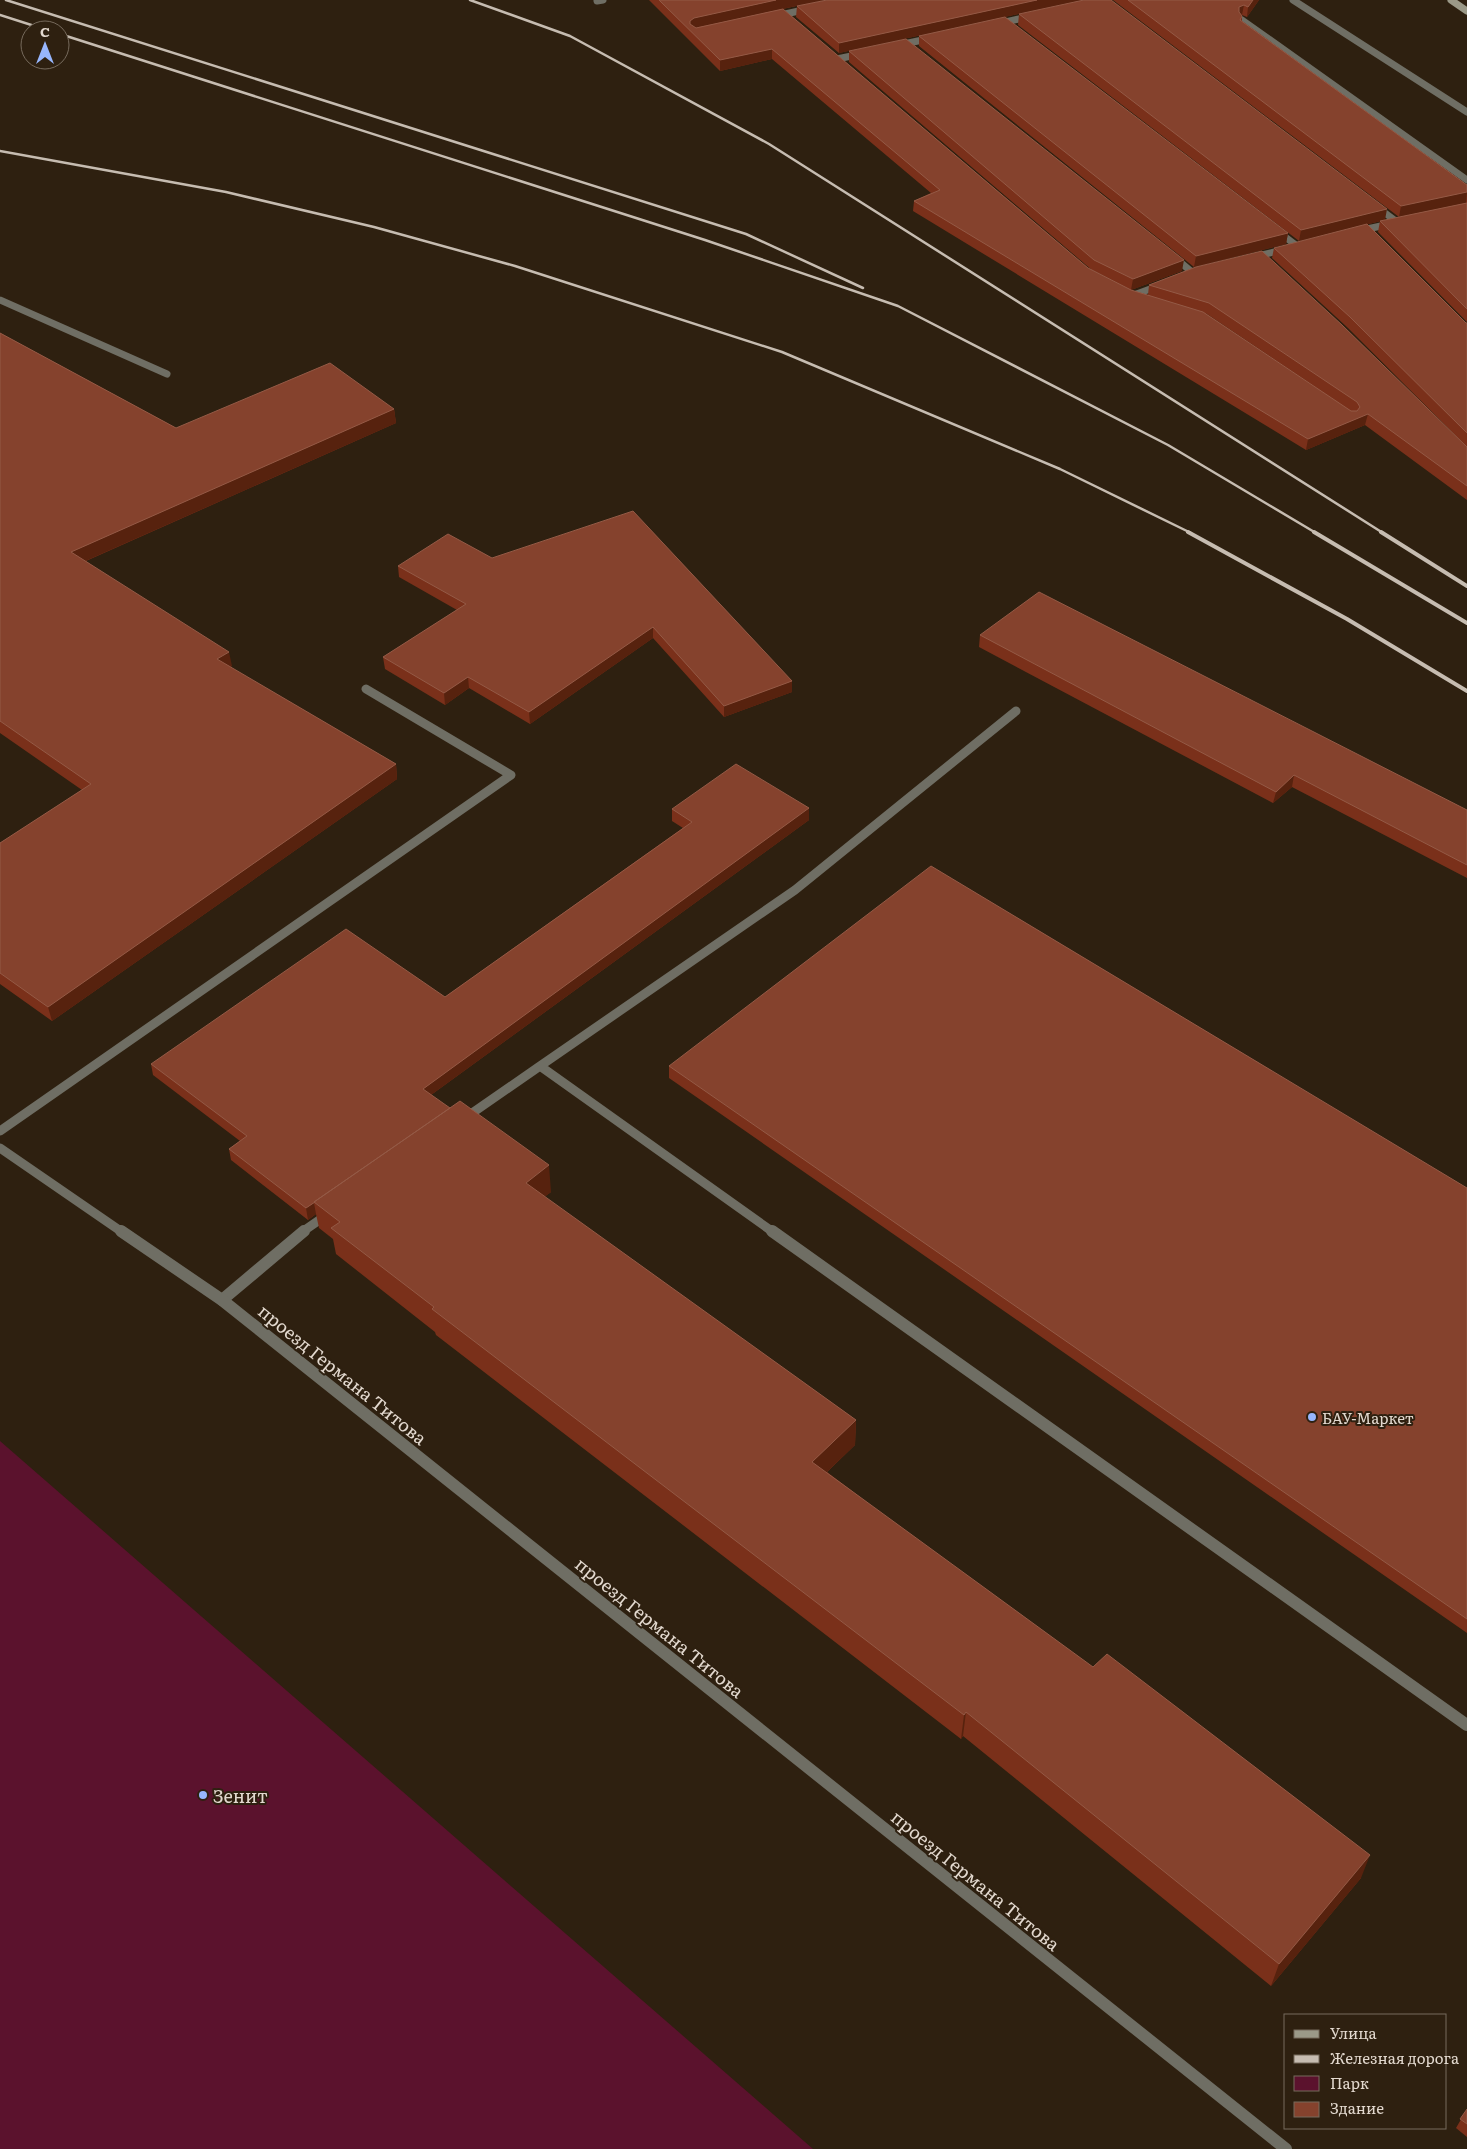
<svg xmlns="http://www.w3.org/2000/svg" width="1467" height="2149" font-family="Literata,serif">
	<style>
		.green { fill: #5b122d }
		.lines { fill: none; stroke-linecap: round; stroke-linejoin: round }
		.lane-far2 { stroke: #6f6e64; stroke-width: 7 }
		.lane-far1 { stroke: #6f6e64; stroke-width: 9 }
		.lane { stroke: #6f6e64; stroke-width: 12 }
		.street-far1 { stroke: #6f6e64; stroke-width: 9 }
		.street { stroke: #6f6e64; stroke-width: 12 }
		.secondary { stroke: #9b9988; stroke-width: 7 }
		.rail-far1 { stroke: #c6bcb1; stroke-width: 2.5 }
		.rail { stroke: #c6bcb1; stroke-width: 4 }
		.wall { fill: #7a301a; fill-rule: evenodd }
		.shaded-wall { fill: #57220e }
		.building { fill: #85422d; stroke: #945a46 }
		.poi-dot { fill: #97b6fd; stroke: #2e2010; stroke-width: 2 }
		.labels { text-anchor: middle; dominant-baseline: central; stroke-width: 4; stroke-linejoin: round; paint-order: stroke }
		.poi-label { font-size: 15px; fill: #e3d9cf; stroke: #2e2010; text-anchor: start }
		.near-street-label { font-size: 18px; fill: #e3d9cf; stroke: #2e2010 }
		.near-poi-label { font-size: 18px; fill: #e3d9cf; stroke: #2e2010; text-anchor: start }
	</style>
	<rect width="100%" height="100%" fill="#2e2010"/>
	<path class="green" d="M0,1441L813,2149H0Z"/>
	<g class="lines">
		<path class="lane-far2" d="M1293,0L1467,112
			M597,1L603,0
			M776,16L808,9
			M1242,20L1467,180
			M997,24L1032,16
			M899,45L932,38
			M837,59L861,54
			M1377,207L1397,222
			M1276,230L1297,246
			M1358,231L1390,224
			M1173,256L1193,273
			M1254,257L1286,249
			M1131,296L1161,285
			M0,300L167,374"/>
		<path class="lane-far1" d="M465,1118L540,1066
			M0,1131L511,775L366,689
			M302,1232L328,1214
			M773,1232L540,1066L795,890L1016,711"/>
		<path class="lane" d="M772,1231L1467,1725
			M222,1300L304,1231"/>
		<path class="street-far1" d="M0,1148L122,1232"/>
		<path class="street" d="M121,1231L222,1300L1286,2149"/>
		<path class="secondary" d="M1451,0L1467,11"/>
		<path class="rail-far1" d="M6,0L746,234L863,288
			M470,0L570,36L769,144L1383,533
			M0,15L47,30
			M60,34L705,240L898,306L1168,445L1316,533
			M0,151L226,192L374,227L515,266L782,352L1060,469L1191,533"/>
		<path class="rail" d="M1188,532L1347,619L1467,691
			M1314,532L1467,623
			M1381,532L1467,586"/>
	</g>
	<path class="wall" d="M649,0H824L695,28L783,9L1088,268L1131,290L1148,295L1149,285L1196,267L1467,447V500L1365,425L1306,450L913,211L914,201L931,193L772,59L720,71ZM1205,313L1207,314L1351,411Z
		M1083,0L839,53L796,17L797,6Z
		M1113,0H1259L1247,17L1242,15V21L1467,185V203L1399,217Z
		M1019,14L1385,220L1299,241L1018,25Z
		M919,36L1288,233L1286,244L1194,267L919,46Z
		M849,51L1182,271L1131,290L1093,271L849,62Z
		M1467,203V322L1378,232L1380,221Z
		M1274,248L1467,323V447L1348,328L1272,258Z
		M0,333L176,428L394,409L396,423L86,561L232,666L230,667L396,764L397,779L52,1021L0,984V843L82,790L0,733Z
		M492,558L792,681V692L724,717L653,638L530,724L469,688L445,705L385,669L383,657L457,610L399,577L398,566Z
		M980,635L1467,810V878L1292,787L1273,803L979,647Z
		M672,809L809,820L431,1095L551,1192L544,1197L856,1420L855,1445L827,1472L1361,1878L1271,1986L963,1736L961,1739L436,1335L435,1332L336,1254L333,1239L319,1228L316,1214L308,1220L231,1160L229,1149L240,1141L153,1075L151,1064L445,997L683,828L672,821Z
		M669,1066L1467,1188V1633L669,1078Z
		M1467,2109V2137L1456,2128Z"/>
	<path class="shaded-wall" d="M776,0H824L694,28L690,31V35V21L694,18Z
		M1037,0H1083L839,53V43Z
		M1253,0H1259L1247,17L1248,7Z
		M1244,5L1242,15L1237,17L1239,7Z
		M772,49V59L720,71V60Z
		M1467,192L1466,203L1399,217L1401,206Z
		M1387,209L1385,220L1299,241L1301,230Z
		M1288,233L1286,244L1194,267L1196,256Z
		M1184,260L1182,271L1131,290L1133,279Z
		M394,409L396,423L74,566L71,552Z
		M1368,414L1365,425L1306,450L1308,439Z
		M653,627V638L530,724L529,712Z
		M229,652L232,666L219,674L217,659Z
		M468,677L469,688L445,705L444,693Z
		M792,681V692L724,717V706Z
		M396,764L397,779L52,1021L48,1007Z
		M1294,775L1292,787L1273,803L1276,792Z
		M809,808V820L424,1100L423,1089Z
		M549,1165L551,1192L528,1210L526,1183Z
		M314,1203L316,1214L308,1220L306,1208Z
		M856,1420L855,1445L811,1487L812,1462Z
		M966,1712L963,1736L961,1739L964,1715Z
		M1370,1855L1361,1878L1271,1986L1279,1964Z"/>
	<path class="building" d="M659,0H776L694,18L690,21V24L696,28L783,9L1088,268L1131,290L1203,312L1351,411H1357L1360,407L1357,402L1209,303L1149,285L1196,267L1262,251L1342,325L1467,447V486L1368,414L1308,439L914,201L940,190L772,49L720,60Z
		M827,0H1037L839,43L797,6Z
		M1084,0H1111L1387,209L1301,230L1019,14Z
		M1128,0H1253L1248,7L1244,5L1239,7V12L1242,16L1240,20L1467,185V192L1401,206Z
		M1005,17L1288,233L1196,256L919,36Z
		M906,39L1184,260L1133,279L1094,260L849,51Z
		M1467,203V309L1380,221Z
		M1367,224L1466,323H1467V433L1350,317L1274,248Z
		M0,333L176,428L330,363L394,409L71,552L229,652L217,659L396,764L48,1007L0,973V843L91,784L0,721Z
		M633,511L792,681L724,706L653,627L529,712L468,677L444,693L383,657L466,604L398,566L448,534L492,558Z
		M1039,592L1467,810V865L1294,775L1276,792L980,635Z
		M736,764L809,808L423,1089L450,1108L314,1202H315L306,1208L229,1149L247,1136L151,1064L346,929L445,997L692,822L672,809Z
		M931,866L1467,1188V1619L669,1066Z
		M460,1101L549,1165L526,1183L856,1420L812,1462L1093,1667L1107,1654L1370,1855L1279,1964L966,1712L964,1715L432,1309L434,1307L331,1228L340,1222L314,1202Z
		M1467,2109V2124L1460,2119Z"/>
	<g class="poi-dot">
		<circle cx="1312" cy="1417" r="5"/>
		<circle cx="203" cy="1795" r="5"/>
	</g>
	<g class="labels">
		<g class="poi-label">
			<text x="1322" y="1417">БАУ-Маркет</text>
		</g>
		<g class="near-street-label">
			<text transform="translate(343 1374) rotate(39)">проезд Германа Титова</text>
			<text transform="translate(660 1627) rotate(39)">проезд Германа Титова</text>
			<text transform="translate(976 1880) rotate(39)">проезд Германа Титова</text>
		</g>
		<g class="near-poi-label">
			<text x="213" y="1795">Зенит</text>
		</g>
	</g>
	<rect x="1284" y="2014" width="162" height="115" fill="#2e2010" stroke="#766a5c"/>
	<rect x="1294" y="2030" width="25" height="8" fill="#9b9988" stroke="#766a5c"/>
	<text x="1330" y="2039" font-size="15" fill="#e3d9cf">Улица</text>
	<rect x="1294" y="2055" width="25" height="8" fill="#c6bcb1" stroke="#766a5c"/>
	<text x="1330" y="2064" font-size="15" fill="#e3d9cf">Железная дорога</text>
	<rect x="1294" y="2076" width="25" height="15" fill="#5b122d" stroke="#766a5c"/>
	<text x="1330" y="2089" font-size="15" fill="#e3d9cf">Парк</text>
	<rect x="1294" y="2102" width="25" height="15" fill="#85422d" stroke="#766a5c"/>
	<text x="1330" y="2114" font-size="15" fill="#e3d9cf">Здание</text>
	<g transform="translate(45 45)"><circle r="24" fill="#2e2010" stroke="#766a5c"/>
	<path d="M0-4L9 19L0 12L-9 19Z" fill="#97b6fd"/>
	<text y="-8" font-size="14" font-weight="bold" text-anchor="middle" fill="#e3d9cf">С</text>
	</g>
</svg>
